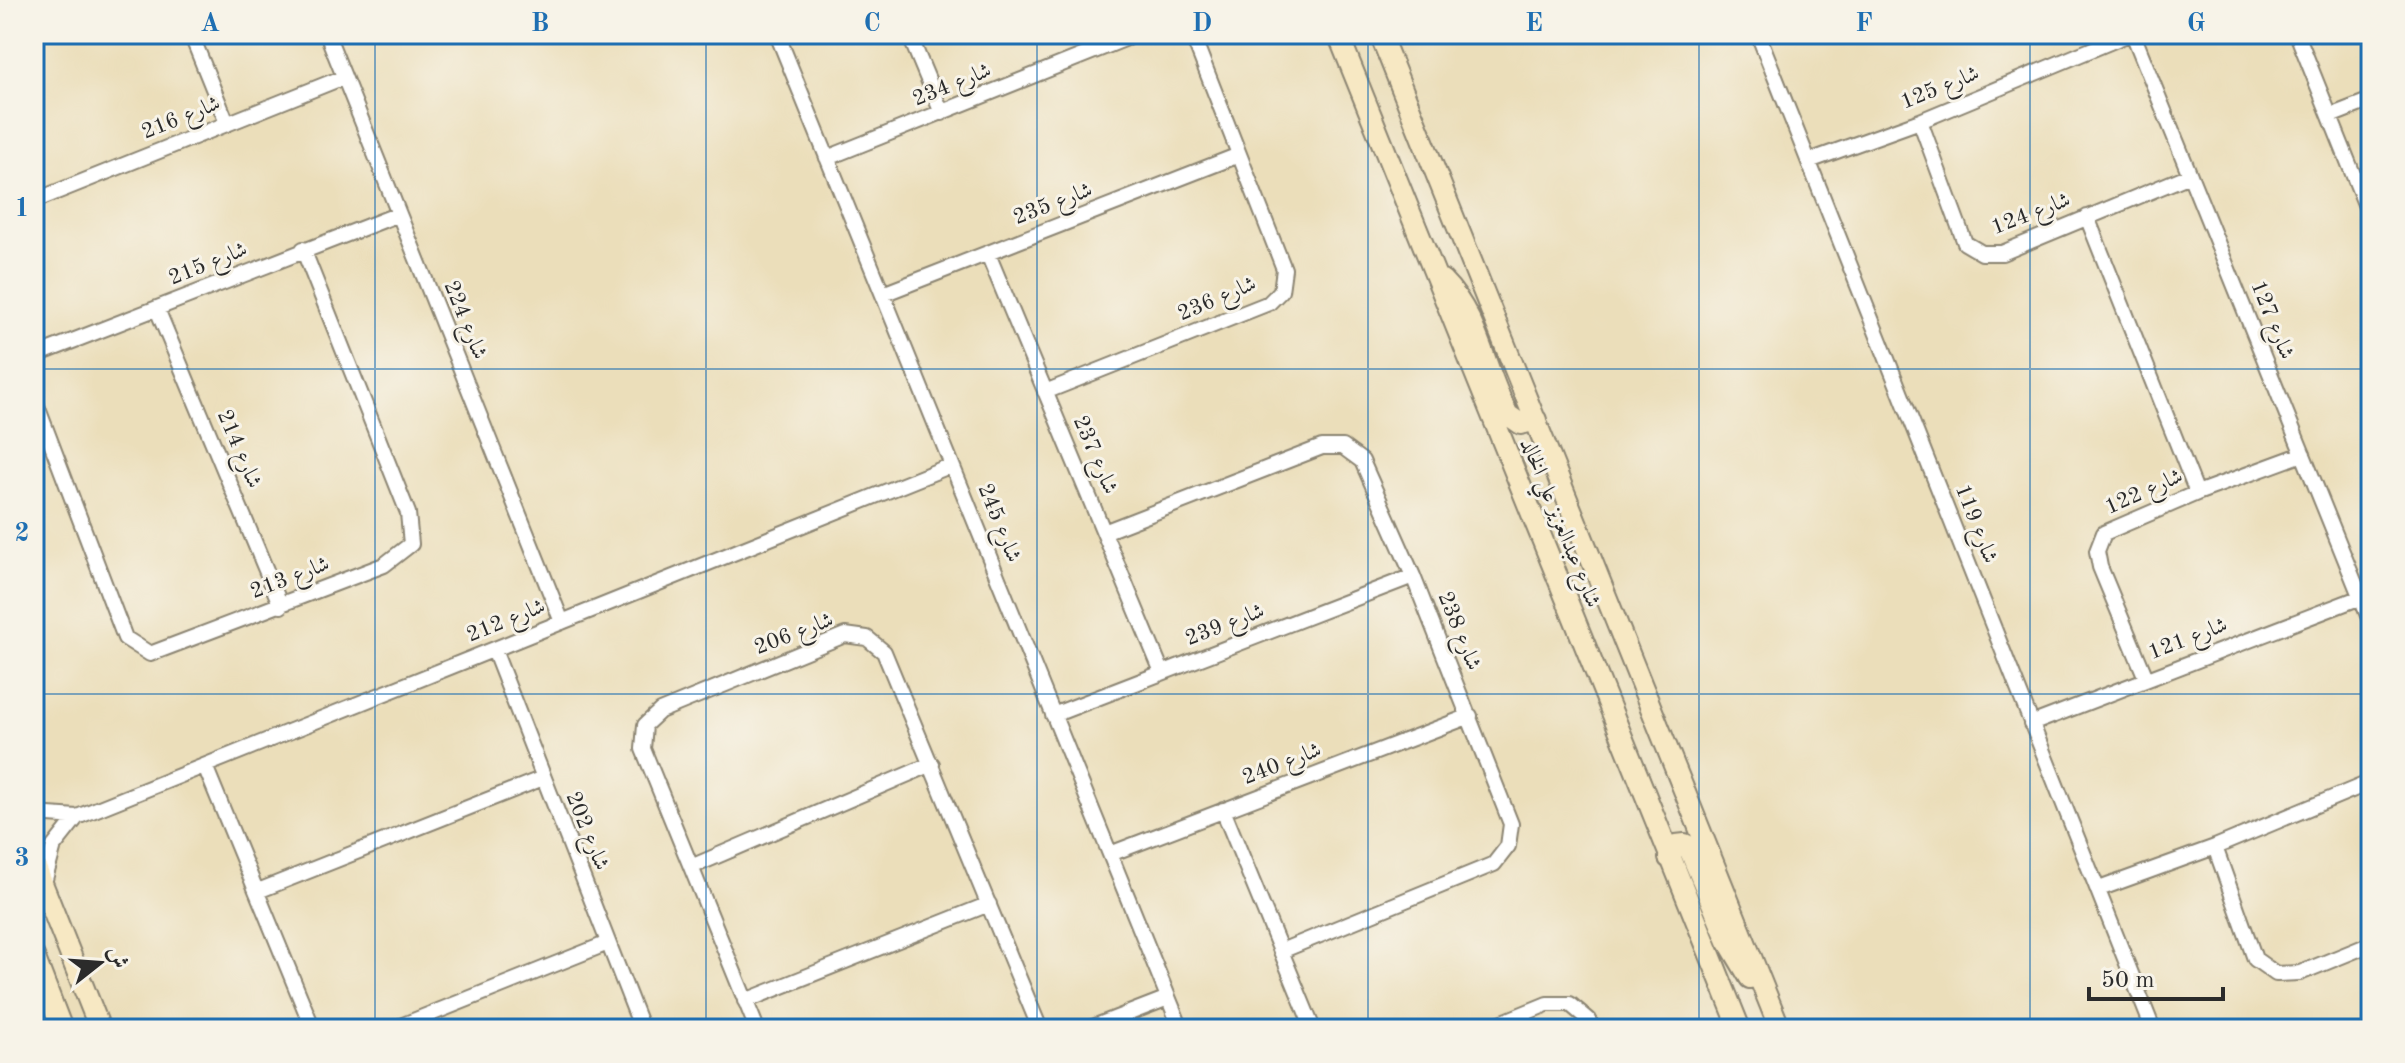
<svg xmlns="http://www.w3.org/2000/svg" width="2405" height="1063" font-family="'Old Standard TT',Amiri,serif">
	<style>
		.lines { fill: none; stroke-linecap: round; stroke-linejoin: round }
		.street-casing { stroke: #8b8472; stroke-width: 18 }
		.secondary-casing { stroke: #8b8472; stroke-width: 24 }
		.street { stroke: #fff; stroke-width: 14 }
		.secondary { stroke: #f7e8c3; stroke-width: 20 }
		.grid { fill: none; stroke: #1f6fb2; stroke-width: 2; stroke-opacity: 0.55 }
		.labels { text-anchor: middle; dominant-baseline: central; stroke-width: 6; stroke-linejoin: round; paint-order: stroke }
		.street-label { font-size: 22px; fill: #2b2b2b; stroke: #f7f3e8 }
		.neatline { fill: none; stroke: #1f6fb2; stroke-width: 3 }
		.grid-label { font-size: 26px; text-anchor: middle; font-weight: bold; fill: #1f6fb2 }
	</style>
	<rect width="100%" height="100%" fill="#f7f3e8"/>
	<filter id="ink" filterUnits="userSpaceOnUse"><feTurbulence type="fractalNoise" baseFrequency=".0125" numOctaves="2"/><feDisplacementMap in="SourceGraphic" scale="16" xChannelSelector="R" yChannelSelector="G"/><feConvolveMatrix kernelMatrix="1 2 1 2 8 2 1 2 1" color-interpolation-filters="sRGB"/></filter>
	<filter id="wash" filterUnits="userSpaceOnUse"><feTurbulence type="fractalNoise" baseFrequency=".006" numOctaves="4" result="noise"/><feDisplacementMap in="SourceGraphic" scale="32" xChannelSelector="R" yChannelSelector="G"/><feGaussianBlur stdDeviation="1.8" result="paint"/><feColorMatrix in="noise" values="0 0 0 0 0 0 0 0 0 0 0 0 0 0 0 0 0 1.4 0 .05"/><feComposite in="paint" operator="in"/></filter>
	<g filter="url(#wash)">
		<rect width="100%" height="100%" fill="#ebdeba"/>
	</g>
	<g filter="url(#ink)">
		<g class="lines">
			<defs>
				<path id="street" d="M191,34L227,123
					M327,34L562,622
					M777,34L1181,1029
					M909,34L942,113
					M1758,34L2153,1029
					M2133,34L2371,623
					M2297,34L2371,219
					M34,36L39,34
					M2330,116L2371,100
					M1920,121L1965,243L1982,253H2002L2190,175
					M827,158L1137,34
					M1809,161L1920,121L2129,34
					M34,201L344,77
					M2087,217L2197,493
					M988,254L1162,672
					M883,294L1239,155
					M157,309L281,606
					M34,356L399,214
					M1045,392L1269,303L1281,291L1284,269L1192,34
					M34,398L125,638L150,654L384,565L411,544L408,513L303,249
					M1104,532L1322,447H1343L1362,461L1413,576L1511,824L1508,846L1494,864L1281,951
					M494,650L642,1029
					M2146,678L2100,567L2097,551L2104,533L2197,493L2303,454
					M1053,715L1413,576
					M2031,724L2361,597
					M205,766L313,1029
					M1223,810L1313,1029
					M34,814L77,817L952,465
					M2215,847L2255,959L2276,974L2300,973L2371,944
					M1110,854L1470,716
					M691,867L932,764
					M44,883L54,846L77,817
					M2099,889L2215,847L2371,782
					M258,891L543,778
					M745,1001L989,904
					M393,1029L608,943
					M757,1029L643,749L645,725L660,711L845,635L867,638L884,652L1040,1029
					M1088,1029L1168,998
					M1486,1029L1547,1004H1570L1589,1020L1592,1029"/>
				<path id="secondary" d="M1338,34L1740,1029
					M1380,34L1780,1029
					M1442,280C1479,317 1484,370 1508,415L1521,424L1536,420
					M1669,858L1676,845L1685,844L1688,846L1728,941L1750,978
					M34,863L100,1029
					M34,956L62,1029"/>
			</defs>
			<use href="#street" class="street-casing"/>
			<use href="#secondary" class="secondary-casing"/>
			<use href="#street" class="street"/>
			<use href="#secondary" class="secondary"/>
		</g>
	</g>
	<path class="grid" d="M375,34V1029M706,34V1029M1037,34V1029M1368,34V1029M1699,34V1029M2030,34V1029M34,369H2371M34,694H2371"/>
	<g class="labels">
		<g class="street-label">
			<text transform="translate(952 85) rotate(-22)">شارع 234</text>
			<text transform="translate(1940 88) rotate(-22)">شارع 125</text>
			<text transform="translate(181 118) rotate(-22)">شارع 216</text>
			<text transform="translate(1053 204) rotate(-21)">شارع 235</text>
			<text transform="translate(2031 214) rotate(-21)">شارع 124</text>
			<text transform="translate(208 264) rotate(-22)">شارع 215</text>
			<text transform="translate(1217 299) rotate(-23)">شارع 236</text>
			<text transform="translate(465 320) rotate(68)">شارع 224</text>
			<text transform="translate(2272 320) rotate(68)">شارع 127</text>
			<text transform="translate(239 449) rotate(67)">شارع 214</text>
			<text transform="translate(1095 455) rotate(67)">شارع 237</text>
			<text transform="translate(2144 492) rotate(-24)">شارع 122</text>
			<text transform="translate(999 523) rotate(68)">شارع 245</text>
			<text transform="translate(1560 523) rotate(68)">شارع عبدالعزيز علي الخالد</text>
			<text transform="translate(1976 524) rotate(69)">شارع 119</text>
			<text transform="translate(290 578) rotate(-21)">شارع 213</text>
			<text transform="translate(506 621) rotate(-22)">شارع 212</text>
			<text transform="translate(1225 625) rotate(-21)">شارع 239</text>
			<text transform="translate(1459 631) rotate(68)">شارع 238</text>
			<text transform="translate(794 634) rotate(-21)">شارع 206</text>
			<text transform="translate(2188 639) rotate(-21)">شارع 121</text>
			<text transform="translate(1282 764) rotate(-21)">شارع 240</text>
			<text transform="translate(587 831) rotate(68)">شارع 202</text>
		</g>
	</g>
	<rect width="2405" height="1063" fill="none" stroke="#f7f3e8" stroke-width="88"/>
	<g transform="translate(100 963) rotate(73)" stroke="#f7f3e8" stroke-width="6" paint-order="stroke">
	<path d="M0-6L14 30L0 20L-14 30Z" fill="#2b2b2b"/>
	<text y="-12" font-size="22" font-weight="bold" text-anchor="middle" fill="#2b2b2b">ش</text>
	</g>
	<path d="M2089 987v12h134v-12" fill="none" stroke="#2b2b2b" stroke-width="4"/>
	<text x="2101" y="987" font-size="24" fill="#2b2b2b" stroke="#f7f3e8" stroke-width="6" paint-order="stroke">50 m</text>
	<rect x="44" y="44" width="2317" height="975" class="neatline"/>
	<g class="grid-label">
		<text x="210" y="31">A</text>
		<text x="540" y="31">B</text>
		<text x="872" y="31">C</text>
		<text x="1202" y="31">D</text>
		<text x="1534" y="31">E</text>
		<text x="1864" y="31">F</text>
		<text x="2196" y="31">G</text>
		<text x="22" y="216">1</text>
		<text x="22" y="541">2</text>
		<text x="22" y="866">3</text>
	</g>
</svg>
